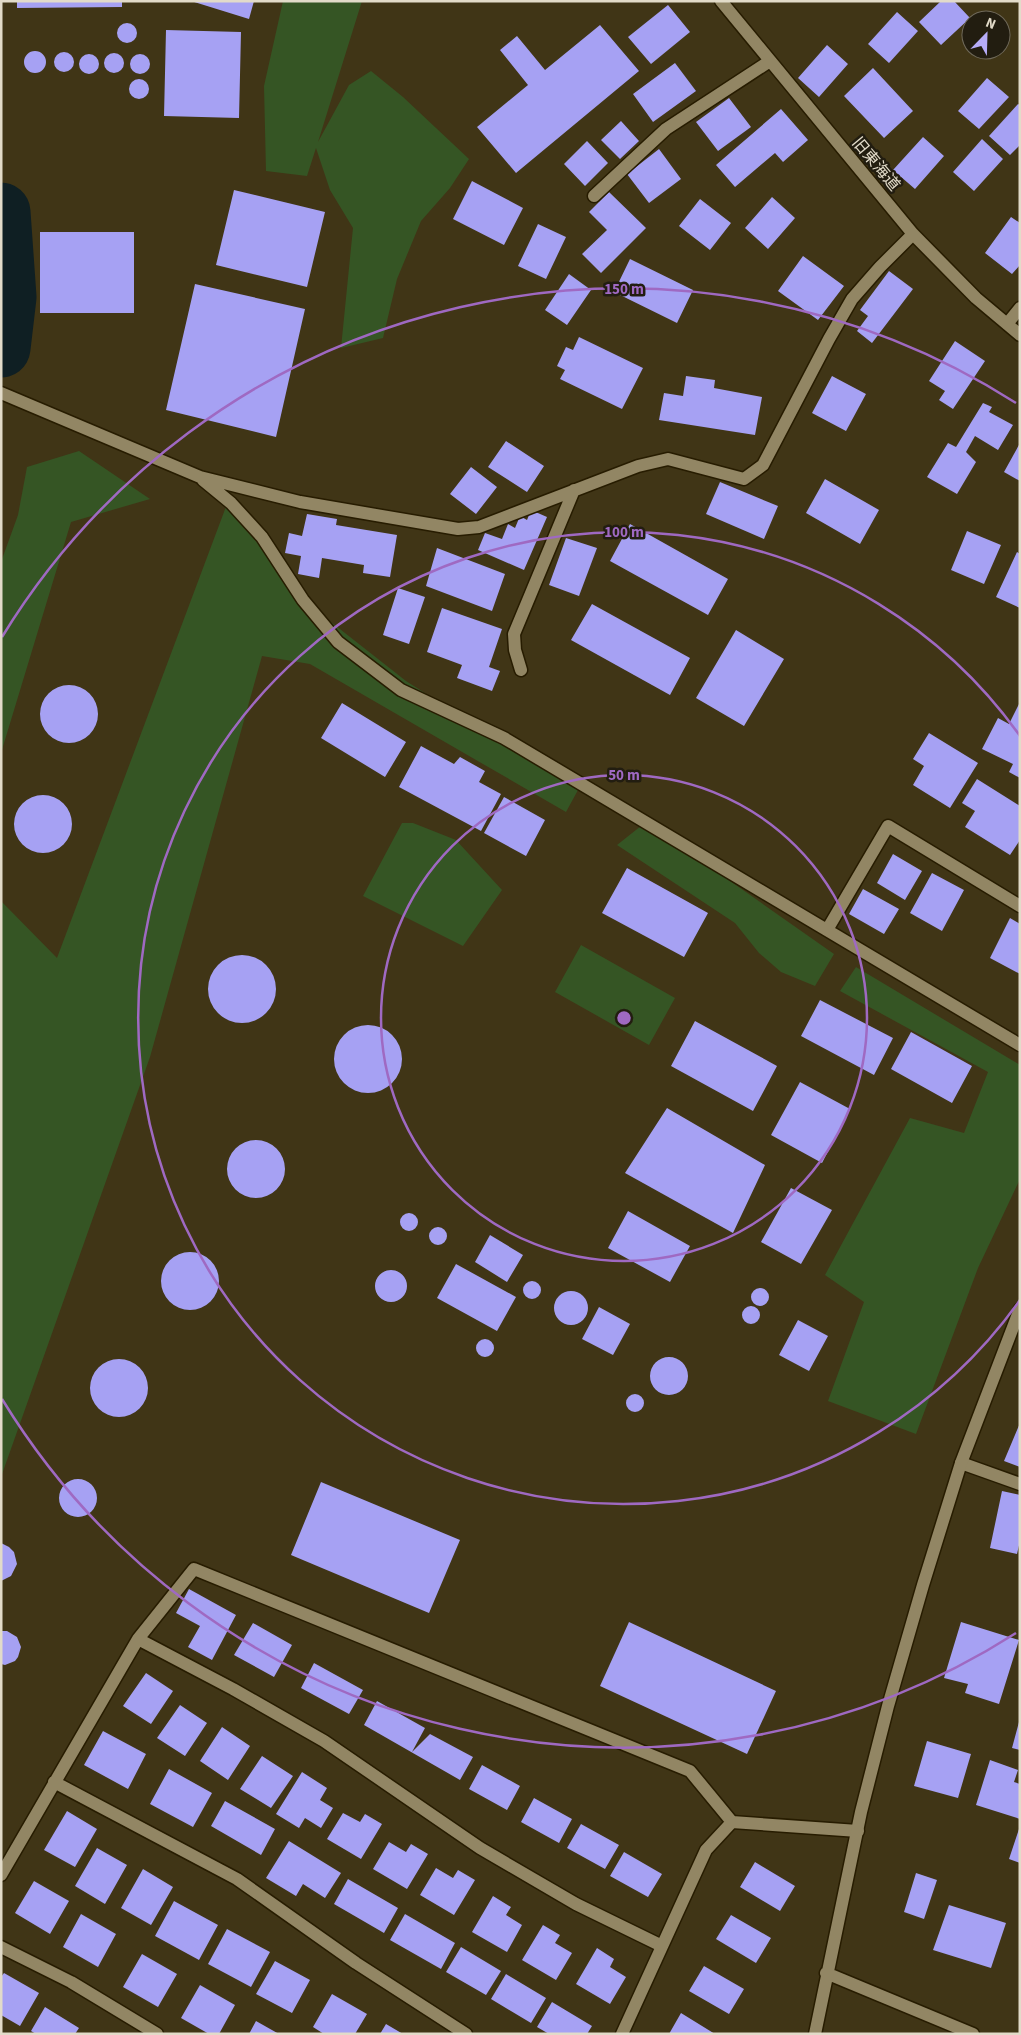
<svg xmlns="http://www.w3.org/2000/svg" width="1021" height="2035" font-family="'Source Sans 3','Noto Sans JP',sans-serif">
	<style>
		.green { fill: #355524 }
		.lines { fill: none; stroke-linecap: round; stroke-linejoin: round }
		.river { stroke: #0f1f23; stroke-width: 59 }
		.building { fill: #a6a1f3 }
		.street-casing { stroke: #271c00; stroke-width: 15 }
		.secondary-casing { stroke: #271c00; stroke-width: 15 }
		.street { stroke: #928664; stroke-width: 12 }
		.secondary { stroke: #928664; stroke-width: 12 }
		.ring { fill: none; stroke: #9f69c2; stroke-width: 2.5 }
		.labels { text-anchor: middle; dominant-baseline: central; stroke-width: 5; stroke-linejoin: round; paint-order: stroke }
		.street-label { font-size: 16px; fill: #e2dbc9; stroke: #221d10 }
		.centre { fill: #9f69c2; stroke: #221d10; stroke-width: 2.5 }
		.ring-label { font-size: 15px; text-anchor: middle; font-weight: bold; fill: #9f69c2; stroke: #221d10; stroke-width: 5; stroke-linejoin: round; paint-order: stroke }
	</style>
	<rect width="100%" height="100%" fill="#403516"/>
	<path class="green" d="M283,1H362L318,142L349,85L371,71L403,97L469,159L450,188L421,221L397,279L383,338L341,348L353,228L330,190L316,148L307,176L266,171L264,86Z
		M79,451L150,499L71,522L1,753V562L18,515L27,467Z
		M227,504L303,600L406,681L578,790L566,812L310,664L262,656L150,1057L1,1477V901L57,958Z
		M646,822L834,954L815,986L781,972L759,953L735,923L617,845Z
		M402,823H413L456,840L502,890L463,946L363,896Z
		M581,945L675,998L649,1045L555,992Z
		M856,967L1020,1065V1179L978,1268L916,1434L828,1401L864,1302L825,1275L910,1118L964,1133L988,1072L840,991Z"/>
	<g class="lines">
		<path class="river" d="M1,212L7,297L1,348"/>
	</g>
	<path class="building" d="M17,1H122V7L17,8Z
		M191,1H254L249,19Z
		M941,1H954L970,18L941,45L919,22Z
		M668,5L690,32L651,64L628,37Z
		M897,12L918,31L889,63L868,44Z
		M117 33a10 10 0 1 1 20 0a10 10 0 1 1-20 0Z
		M600,25L639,71L516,173L477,127L528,85L500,50L517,36L545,70Z
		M166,30L241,32L239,118L164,116Z
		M827,45L848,64L819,97L798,78Z
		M24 62a11 11 0 1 1 22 0a11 11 0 1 1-22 0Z
		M54 62a10 10 0 1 1 20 0a10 10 0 1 1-20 0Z
		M104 63a10 10 0 1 1 20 0a10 10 0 1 1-20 0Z
		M130 64a10 10 0 1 1 20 0a10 10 0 1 1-20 0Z
		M79 64a10 10 0 1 1 20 0a10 10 0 1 1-20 0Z
		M675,63L696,91L653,122L633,94Z
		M873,68L913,111L884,138L844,96Z
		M987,78L1009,97L979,129L958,111Z
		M129 89a10 10 0 1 1 20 0a10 10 0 1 1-20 0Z
		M729,98L751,127L718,151L696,122Z
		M1018,104L1020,105V145L1010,155L989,136Z
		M781,109L808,140L783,162L775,153L735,187L716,165Z
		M621,121L639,141L620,159L601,140Z
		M923,137L944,156L915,189L893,170Z
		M982,139L1003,159L974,191L953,172Z
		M587,141L608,163L585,186L564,164Z
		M659,149L681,179L649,203L627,174Z
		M472,181L523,208L504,245L453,219Z
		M234,190L325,212L307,287L216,265Z
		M609,192L646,228L601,273L582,254L607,230L589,212Z
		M772,197L795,218L768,249L745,228Z
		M700,199L731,223L710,250L679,226Z
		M1011,217L1020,223V265L1012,274L985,253Z
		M538,224L566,237L546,279L518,266Z
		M40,232H134V313H40Z
		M803,256L844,286L818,320L778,291Z
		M630,259L693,290L677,323L614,292Z
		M889,271L913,289L872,343L857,331L868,316L860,310Z
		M569,274L591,290L567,325L545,310Z
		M195,284L305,309L276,437L166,410Z
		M579,337L643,368L622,409L560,379L565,370L557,366L566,347L573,350Z
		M955,341L985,361L953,409L939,400L945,391L929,381Z
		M686,376L715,380L714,388L762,397L755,435L659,420L664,393L683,396Z
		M832,376L866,394L846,431L812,413Z
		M983,403L992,407L989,412L1013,425L998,450L975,436L966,452L976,462L957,494L927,477L948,443L956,447Z
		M506,441L544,466L527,492L488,467Z
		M1020,443V481L1004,472Z
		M471,467L497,487L476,514L450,494Z
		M825,479L879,510L860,544L806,513Z
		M720,482L778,506L764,539L706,514Z
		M531,510L547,517L524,570L478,550L485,533L502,539L508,524L515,528L520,516L527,520Z
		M307,514L337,519L336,525L397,535L390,577L363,573L364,565L322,558L319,578L298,574L301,556L285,553L289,533L302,536Z
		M630,524L728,579L708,615L610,561Z
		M967,531L1001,545L984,584L951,570Z
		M566,538L597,548L579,596L549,585Z
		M437,548L505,574L492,611L426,586Z
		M1017,552L1020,554V608L996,597Z
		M398,588L425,597L409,644L383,635Z
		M592,604L690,658L670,695L571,640Z
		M442,608L502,629L489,667L500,671L492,691L457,678L462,665L427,652Z
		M736,630L784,659L744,726L696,698Z
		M40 714a29 29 0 1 1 58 0a29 29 0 1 1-58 0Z
		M1020,702V778L1009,772L1013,764L982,749L998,718L1009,724Z
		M342,703L406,742L385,777L321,738Z
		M929,733L978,763L950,808L913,785L924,766L913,759Z
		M421,746L454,764L460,757L485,771L479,782L501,794L481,831L399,787Z
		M977,779L1020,806V840L1010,855L965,827L975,811L962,803Z
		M14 824a29 29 0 1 1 58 0a29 29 0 1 1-58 0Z
		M504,797L545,820L526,856L484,833Z
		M893,854L922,871L905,900L877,883Z
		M627,868L708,913L684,957L602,913Z
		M932,873L964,890L942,931L910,913Z
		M863,889L899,909L884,934L849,914Z
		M1010,918L1020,924V974L990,958Z
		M208 989a34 34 0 1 1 68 0a34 34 0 1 1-68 0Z
		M820,1000L893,1038L874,1075L801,1036Z
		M695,1021L777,1066L753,1111L671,1066Z
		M334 1059a34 34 0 1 1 68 0a34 34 0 1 1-68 0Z
		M911,1032L972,1066L952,1103L891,1069Z
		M800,1082L850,1109L822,1163L771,1135Z
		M667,1108L765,1165L733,1233L625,1173Z
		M227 1169a29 29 0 1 1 58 0a29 29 0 1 1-58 0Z
		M791,1188L832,1210L801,1264L761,1242Z
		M628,1211L690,1246L670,1282L608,1248Z
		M400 1222a9 9 0 1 1 18 0a9 9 0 1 1-18 0Z
		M429 1236a9 9 0 1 1 18 0a9 9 0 1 1-18 0Z
		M490,1235L523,1255L507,1282L475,1262Z
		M161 1281a29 29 0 1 1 58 0a29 29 0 1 1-58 0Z
		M456,1264L516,1297L497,1331L437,1298Z
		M375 1286a16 16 0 1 1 32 0a16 16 0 1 1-32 0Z
		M523 1290a9 9 0 1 1 18 0a9 9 0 1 1-18 0Z
		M751 1297a9 9 0 1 1 18 0a9 9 0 1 1-18 0Z
		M554 1308a17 17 0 1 1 34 0a17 17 0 1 1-34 0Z
		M742 1315a9 9 0 1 1 18 0a9 9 0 1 1-18 0Z
		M599,1307L630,1324L613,1355L582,1339Z
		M798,1320L828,1336L809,1371L779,1355Z
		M476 1348a9 9 0 1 1 18 0a9 9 0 1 1-18 0Z
		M650 1376a19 19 0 1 1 38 0a19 19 0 1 1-38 0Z
		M90 1388a29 29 0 1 1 58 0a29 29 0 1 1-58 0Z
		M626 1403a9 9 0 1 1 18 0a9 9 0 1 1-18 0Z
		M1020,1423V1467L1004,1461Z
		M59 1498a19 19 0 1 1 38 0a19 19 0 1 1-38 0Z
		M321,1482L460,1540L429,1613L291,1555Z
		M1002,1491L1020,1495V1541L1017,1554L990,1548Z
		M1,1543L9,1547L14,1552L17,1564L11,1576L1,1581Z
		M189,1589L236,1615L212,1660L188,1647L200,1626L176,1613Z
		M629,1622L776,1691L747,1754L600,1686Z
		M961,1622L1019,1640L999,1704L965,1693L968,1684L944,1678Z
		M253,1623L292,1645L274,1677L234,1655Z
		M1,1631H7L17,1637L21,1647L18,1657L15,1661L5,1665L1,1664Z
		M314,1663L363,1690L349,1714L301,1688Z
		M146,1673L173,1691L151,1724L123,1706Z
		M377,1701L425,1728L412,1752L430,1734L473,1757L460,1780L364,1725Z
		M180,1705L207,1723L185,1756L157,1738Z
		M1019,1722H1020V1750L1012,1748Z
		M222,1727L250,1746L228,1780L200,1761Z
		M103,1731L146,1754L128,1789L84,1765Z
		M927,1741L971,1754L958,1798L914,1786Z
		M262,1756L293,1776L271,1808L240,1789Z
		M990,1760L1018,1770L1014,1782L1020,1784V1819L976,1805Z
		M482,1765L520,1786L507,1810L469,1789Z
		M169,1769L212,1793L193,1827L150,1804Z
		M302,1772L327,1788L320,1800L333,1808L321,1828L305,1818L299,1828L276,1814Z
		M534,1798L572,1819L559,1843L521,1822Z
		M225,1801L275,1829L261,1855L211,1826Z
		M67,1811L97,1829L75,1867L44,1850Z
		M343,1813L360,1822L365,1814L382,1824L361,1859L327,1839Z
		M581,1824L619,1845L605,1869L567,1848Z
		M1020,1826V1863L1009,1859Z
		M289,1841L341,1873L325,1898L303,1884L296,1896L266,1878Z
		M389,1842L406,1852L411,1844L428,1854L407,1889L373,1869Z
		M97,1848L127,1865L105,1904L75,1886Z
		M624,1852L662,1874L648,1897L610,1876Z
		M755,1862L795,1886L780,1911L740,1887Z
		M436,1868L453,1878L458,1870L475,1880L454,1915L420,1895Z
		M143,1869L173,1887L151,1925L121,1908Z
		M916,1873L937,1880L924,1919L904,1912Z
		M348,1879L398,1908L384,1933L334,1904Z
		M34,1881L69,1901L50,1934L15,1913Z
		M493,1896L511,1907L506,1915L522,1925L507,1952L472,1932Z
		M174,1901L218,1925L199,1960L155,1936Z
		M949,1905L1006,1923L991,1968L933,1950Z
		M81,1914L116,1934L98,1967L63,1947Z
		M405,1914L455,1943L441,1969L390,1940Z
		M731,1915L771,1938L756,1963L716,1939Z
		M543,1925L560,1935L555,1943L572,1953L556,1980L522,1960Z
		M227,1929L270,1952L251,1987L208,1964Z
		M461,1947L501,1971L486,1995L446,1972Z
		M597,1948L614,1959L610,1967L626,1977L610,2004L576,1984Z
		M142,1954L177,1974L158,2007L123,1987Z
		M275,1961L310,1980L292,2013L256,1994Z
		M704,1966L744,1989L729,2014L689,1991Z
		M4,1973L39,1993L20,2026L1,2015V1977Z
		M506,1974L546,1998L531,2023L491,1999Z
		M200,1985L235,2005L219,2034H209L181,2018Z
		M332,1994L367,2014L355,2034H324L313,2027Z
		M552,2002L592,2026L587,2034H549L537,2027Z
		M45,2007L79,2028L75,2034H36L31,2031Z
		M681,2013L715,2034H669Z
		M256,2021L279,2034H249Z
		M386,2024L403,2034H380Z"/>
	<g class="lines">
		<defs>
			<path id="street" d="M721,1L913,234L976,298L1020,335
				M594,196L666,129L770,61
				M1007,324L1020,308
				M1,393L200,477L300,502L458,529L479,527L638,466L668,459L744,479L763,465L829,339L852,299L880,267L913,234
				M203,480L231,503L262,537L303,600L338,642L401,690L504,738L1020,1045
				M521,670L515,650L514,634L574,490
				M827,930L888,826L1020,906
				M961,1463L1020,1484
				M138,1639L233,1689L324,1741L480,1848L576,1904L662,1946
				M54,1782L237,1879L356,1963L466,2034
				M1,1875L138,1639L194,1569L690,1771L732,1822L858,1831
				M1,1947L71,1982L157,2034
				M622,2034L706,1850L732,1822"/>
			<path id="secondary" d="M826,1973L973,2034
				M815,2034L861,1812L888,1706L923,1585L961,1463L1020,1309"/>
		</defs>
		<use href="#street" class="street-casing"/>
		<use href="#secondary" class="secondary-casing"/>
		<use href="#street" class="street"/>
		<use href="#secondary" class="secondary"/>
	</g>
	<g class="ring">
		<circle cx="624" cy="1018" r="243"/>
		<path d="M1020 1300A486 486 0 1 1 1020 736"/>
		<path d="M1016 1633A729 729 0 0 1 2 1399M2 637A729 729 0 0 1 1016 403"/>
	</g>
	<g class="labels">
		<g class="street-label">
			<text transform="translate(876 164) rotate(50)">旧東海道</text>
		</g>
	</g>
	<circle cx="624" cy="1018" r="8" class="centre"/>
	<g class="ring-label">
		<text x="624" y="294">150 m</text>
		<text x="624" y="537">100 m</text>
		<text x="624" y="780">50 m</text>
	</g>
	<rect width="1021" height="2035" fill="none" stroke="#e2dbc9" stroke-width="5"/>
	<g transform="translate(986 35) rotate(23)"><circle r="24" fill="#221d10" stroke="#6f695a"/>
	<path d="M0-4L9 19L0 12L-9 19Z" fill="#b6acf8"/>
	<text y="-8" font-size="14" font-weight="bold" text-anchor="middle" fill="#e2dbc9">N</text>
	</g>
</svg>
